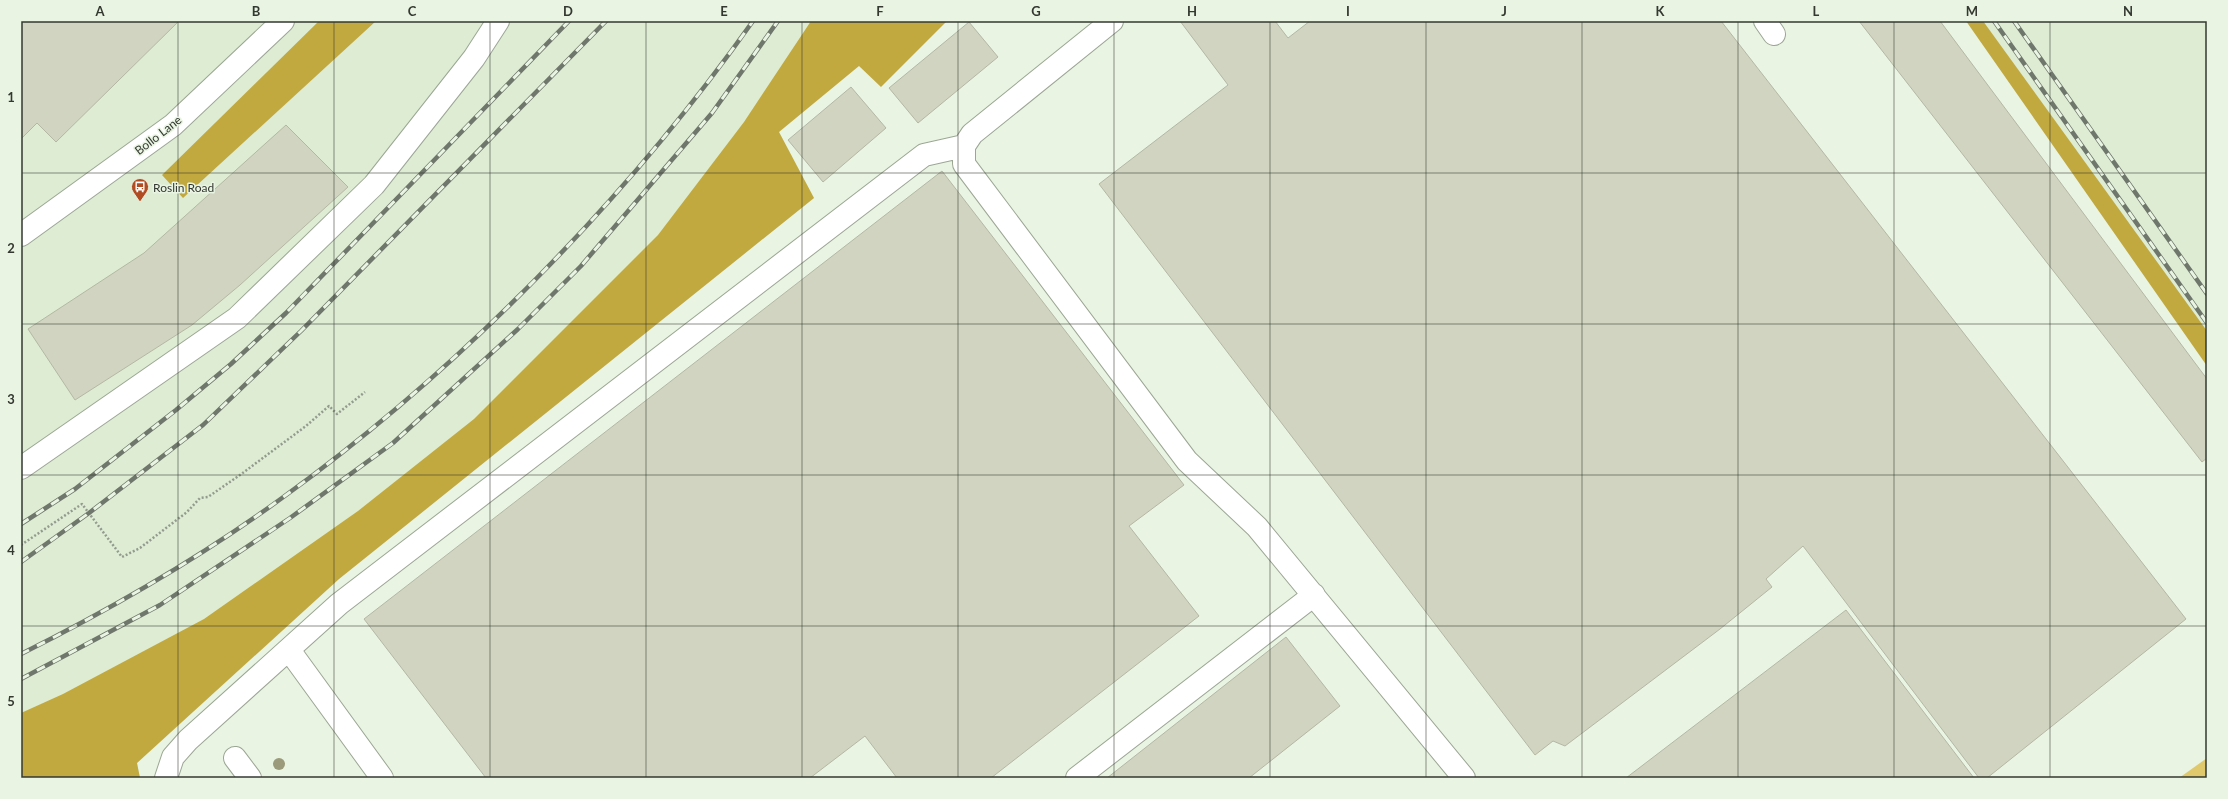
<svg xmlns="http://www.w3.org/2000/svg" width="2228" height="799" font-family="Lato,sans-serif">
	<style>
		.built { fill: #ddecd3 }
		.green { fill: #e0c96d }
		.forest { fill: #c1a940 }
		.building { fill: #d1d4c0; stroke: #b4b7a4 }
		.lines { fill: none; stroke-linecap: round; stroke-linejoin: round }
		.minor-casing { stroke: #9ca695; stroke-width: 24 }
		.path { stroke: #939b8f; stroke-width: 2.5; stroke-dasharray: 2 2; stroke-linecap: butt }
		.minor { stroke: #fff; stroke-width: 22 }
		.rail-casing { stroke: #6f766b; stroke-width: 4.5 }
		.rail { stroke: #e9f4e2; stroke-width: 3; stroke-dasharray: 9; stroke-linecap: butt }
		.tree { fill: #9b9a7b }
		.grid { fill: none; stroke: #333831; stroke-width: 1; stroke-opacity: 0.55 }
		.labels { text-anchor: middle; dominant-baseline: central; stroke-width: 3; stroke-linejoin: round; paint-order: stroke }
		.street-label { font-size: 12px; fill: #333831; stroke: #e9f4e2 }
		.poi-label { font-size: 12px; fill: #333831; stroke: #e9f4e2; text-anchor: start }
		.neatline { fill: none; stroke: #333831; stroke-width: 1.5 }
		.grid-label { font-size: 13px; text-anchor: middle; font-weight: bold; fill: #333831 }
	</style>
	<rect width="100%" height="100%" fill="#e9f4e2"/>
	<path class="built" d="M21,21H868L779,132L814,198L339,579L137,763L140,778H21Z
		M1971,21H2207V356Z"/>
	<path class="green" d="M2207,758V778H2179Z"/>
	<path class="forest" d="M319,21H376L183,198L162,175Z
		M811,21H947L881,87L859,66L779,132L814,198L339,579L137,763L140,778H21V713L63,694L204,619L358,511L474,419L658,235L744,122Z
		M1966,21H1983L2207,331V366Z"/>
	<path class="building" d="M21,21H179L56,142L37,123L21,139Z
		M1180,21H1275L1288,38L1310,21H1721L2186,619L1987,778H1979L1803,546L1766,579L1772,587L1720,629L1565,746L1553,741L1535,755L1099,184L1228,85Z
		M1859,21H1940L2207,379V458L2202,462Z
		M969,22L998,57L918,123L889,88Z
		M851,87L886,128L823,182L788,140Z
		M286,125L348,187L240,285L192,325L75,400L28,329L144,253Z
		M942,171L1184,485L1129,526L1199,616L991,778H897L865,736L810,778H486L364,619Z
		M1846,610L1974,778H1626Z
		M1286,637L1340,706L1249,778H1107Z"/>
	<g class="lines">
		<defs>
			<path id="minor" d="M1112,21L972,134L964,146V164L1187,461L1257,527L1464,778
				M1765,21L1774,34
				M21,235L173,125L283,21
				M21,468L237,318L374,185L474,58L498,21
				M289,650L382,778
				M235,758L250,778
				M166,778L173,757L188,740L339,604L924,155L964,146
				M1077,778L1314,595"/>
		</defs>
		<use href="#minor" class="minor-casing"/>
		<path class="path" d="M21,545L82,504L122,557L140,548L187,512L200,498L208,497L240,475L306,426L329,406L337,414L365,392"/>
		<use href="#minor" class="minor"/>
		<defs>
			<path id="rail" d="M1994,21L2207,323
				M2014,21L2207,294
				M21,524L75,489L176,410L231,364L286,313L569,21
				M21,562L89,513L203,425L301,331L606,21
				M21,654C111,609 201,557 282,498C459,370 627,199 753,21
				M21,679L160,605L290,518L393,443L518,329L581,266L712,113L778,21"/>
		</defs>
		<use href="#rail" class="rail-casing"/>
		<use href="#rail" class="rail"/>
	</g>
	<circle class="tree" cx="279" cy="764" r="6"/>
	<path class="grid" d="M178,21V778M334,21V778M490,21V778M646,21V778M802,21V778M958,21V778M1114,21V778M1270,21V778M1426,21V778M1582,21V778M1738,21V778M1894,21V778M2050,21V778M21,173H2207M21,324H2207M21,475H2207M21,626H2207"/>
	<defs>
		<symbol id="bus-pin" viewBox="-11 -11 22 30"><path d="M0 17L-7.5 6A9.5 9.5 0 1 1 7.5 6Z" fill="#b14b21" stroke="#e9f4e2"/><path d="M-5-6H5V4H4V6H2V4H-2V6H-4V4H-5ZM-3.5-4V0h7V-4ZM-3.5 1.2v1.5H-2V1.2ZM2 1.2v1.5H3.5V1.2Z" fill="#fff"/></symbol>
	</defs>
	<g fill-rule="evenodd">
		<use href="#bus-pin" x="130" y="177" width="20" height="27"/>
	</g>
	<g class="labels">
		<g class="street-label">
			<text transform="translate(158 135) rotate(-38)">Bollo Lane</text>
		</g>
		<g class="poi-label">
			<text x="153" y="187">Roslin Road</text>
		</g>
	</g>
	<rect width="2228" height="799" fill="none" stroke="#e9f4e2" stroke-width="44"/>
	<rect x="22" y="22" width="2184" height="755" class="neatline"/>
	<g class="grid-label">
		<text x="100" y="16">A</text>
		<text x="256" y="16">B</text>
		<text x="412" y="16">C</text>
		<text x="568" y="16">D</text>
		<text x="724" y="16">E</text>
		<text x="880" y="16">F</text>
		<text x="1036" y="16">G</text>
		<text x="1192" y="16">H</text>
		<text x="1348" y="16">I</text>
		<text x="1504" y="16">J</text>
		<text x="1660" y="16">K</text>
		<text x="1816" y="16">L</text>
		<text x="1972" y="16">M</text>
		<text x="2128" y="16">N</text>
		<text x="11" y="102">1</text>
		<text x="11" y="253">2</text>
		<text x="11" y="404">3</text>
		<text x="11" y="555">4</text>
		<text x="11" y="706">5</text>
	</g>
</svg>
